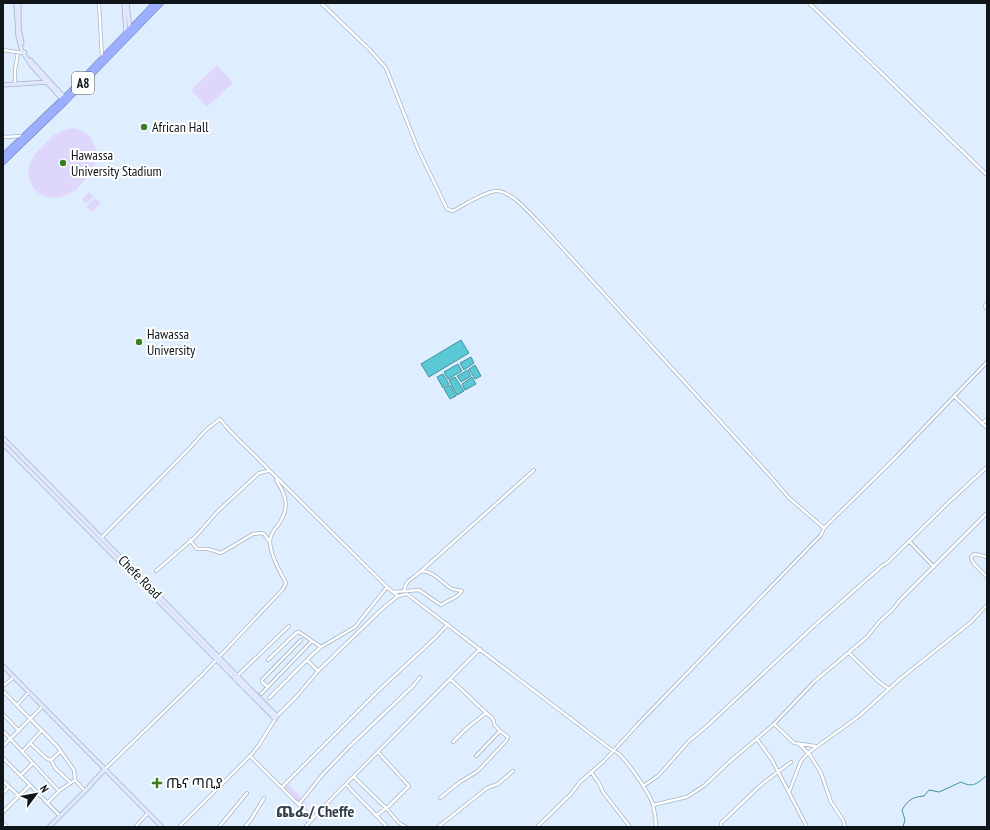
<svg xmlns="http://www.w3.org/2000/svg" width="990" height="830" font-family="'PT Sans Narrow','Noto Sans Ethiopic',sans-serif">
	<style>
		.green { fill: #ded7fb }
		.water { fill: #5ac8d5; stroke: #44929d }
		.lines { fill: none; stroke-linecap: round; stroke-linejoin: round }
		.stream { stroke: #44929d; stroke-width: 1 }
		.street-casing { stroke: #a6b4c4; stroke-width: 4 }
		.secondary-casing { stroke: #a6b4c4; stroke-width: 5 }
		.highway-casing { stroke: #6b79ae; stroke-width: 6 }
		.street { stroke: #fff; stroke-width: 2.5 }
		.secondary { stroke: #e1e7ff; stroke-width: 3.5 }
		.highway { stroke: #9caffe; stroke-width: 5 }
		.poi-dot { fill: #387f24; stroke: #fff; stroke-width: 1.5 }
		.labels { text-anchor: middle; dominant-baseline: central; stroke-width: 4; stroke-linejoin: round; paint-order: stroke }
		.shield { fill: #fff; stroke: #585b5f; stroke-width: 1 }
		.shield-label { font-size: 13px; font-weight: bold; fill: #10151a }
		.poi-label { font-size: 14px; fill: #10151a; stroke: #fff; text-anchor: start }
		.street-label { font-size: 14px; fill: #10151a; stroke: #fff }
		.quarter-label { font-size: 16px; font-weight: bold; fill: #34404d; stroke: #fff }
	</style>
	<rect width="100%" height="100%" fill="#dfeeff"/>
	<path class="green" d="M217,65L233,83L207,107L191,90Z
		M72,128C94,130 103,154 91,171L92,172L74,192L73,191C44,212 15,181 35,155V154L55,134L56,135L62,131Z
		M89,192L94,196L86,204L82,200Z
		M95,198L101,203L92,212L86,207Z
		M288,784L308,805L305,809L284,788Z"/>
	<path class="water" d="M461,340L469,353L429,377L421,364Z
		M471,357L474,363L464,370L460,363Z
		M458,364L462,371L448,379L444,372Z
		M475,365L481,376L475,379L469,369Z
		M468,370L471,376L461,382L457,376Z
		M443,374L449,384L443,388L437,377Z
		M455,377L464,391L457,395L449,380Z
		M472,377L476,384L465,390L462,384Z
		M450,385L456,396L450,399L444,389Z"/>
	<g class="lines">
		<path class="stream" d="M903,827L905,820L902,810C908,800 912,797 924,796L929,790L939,792L961,782C973,788 977,784 987,775"/>
		<defs>
			<path id="street" d="M99,3L102,58
				M321,3L370,50L386,68L418,149L447,209L453,211C466,204 480,194 495,191C511,189 534,218 544,228L772,478L788,497L824,528L821,535L639,723L604,761L580,782L571,794L537,827
				M809,3L987,175
				M3,50L23,53L25,52
				M15,84V70L18,52
				M3,137L22,136
				M987,303L985,306L987,309
				M954,396L987,428
				M982,424L987,419
				M824,528L896,457L987,362
				M101,538L187,451L206,430L220,419C234,438 253,452 269,470L387,587L398,596
				M190,540L197,549H208L221,553L253,534L261,533L264,534L270,542
				M909,541L934,567
				M987,557L975,554L972,556L971,558L974,564L987,577
				M156,571L196,536L218,511L259,473L268,471
				M420,572L534,470
				M394,592L419,590L441,605C450,598 454,601 462,591C458,590 454,590 450,588C443,583 430,568 420,572C418,573 417,575 415,576C409,580 405,583 404,591
				M849,653L878,681L889,689
				M268,660L296,633L299,632L321,647
				M307,660L318,671
				M236,677L289,626
				M450,679C465,692 478,706 492,718L494,721V724L500,731L476,756
				M3,686L14,677
				M268,687L262,682V680L301,640
				M3,691L57,746L74,770L75,780L85,791
				M261,694L312,641
				M269,698L314,653L321,647L355,627L387,587
				M17,705L29,692
				M3,714L19,731
				M774,724L794,743L815,746
				M3,731L59,791L75,780
				M757,739L772,760L807,827
				M453,742L467,728L486,713
				M30,743L47,759L51,760L55,768L71,783
				M799,744L810,755L821,773L831,802L843,820L845,827
				M3,746L43,706
				M22,752L42,730
				M250,756L313,819
				M3,758L30,785L3,812
				M51,760L61,751
				M105,769L202,675L283,589L286,583C279,570 271,556 270,542C270,535 274,530 278,525C290,509 287,496 276,480
				M591,772L599,783L603,792L630,827
				M21,775L33,763
				M354,777L386,808L399,823L406,827
				M3,781L19,796
				M346,784C359,799 374,812 387,827
				M30,785L60,816
				M643,786L658,776L689,741L708,725L815,625L882,566L887,563L950,501L987,467
				M282,787L378,691L436,637L448,624
				M789,792L801,761L808,753L858,717L900,679L971,622L987,605
				M3,793L9,787
				M440,798L460,782L478,771L506,741L508,737L500,731
				M47,803L59,791
				M299,804L323,774L349,747L413,686L420,677
				M653,805L687,797L705,785L728,763L773,725L815,681L867,637L879,622L892,610L901,599L987,513
				M377,815L389,806L409,786L378,752
				M3,823L7,827
				M135,827L148,813
				M179,827L250,756L259,745L277,716L297,696L318,671L382,609L398,596L407,594L612,750C622,751 650,794 653,805C655,812 656,820 656,827
				M219,827L247,793
				M245,827L252,818L264,798
				M305,827L336,794L480,649
				M438,827L487,788L498,784L513,771
				M721,827V823L762,784L791,762"/>
			<path id="secondary" d="M16,3L18,36L22,51L31,65L63,100
				M19,3V28L22,43
				M124,3L126,33H127
				M127,3L130,29
				M30,60L65,98
				M3,85L48,82L49,81
				M3,438L277,716
				M3,444L275,719
				M3,666L162,827
				M49,827L85,791L105,769"/>
			<path id="highway" d="M3,156L69,93L155,3
				M3,162L65,102L161,3"/>
		</defs>
		<use href="#street" class="street-casing"/>
		<use href="#secondary" class="secondary-casing"/>
		<use href="#highway" class="highway-casing"/>
		<use href="#street" class="street"/>
		<use href="#secondary" class="secondary"/>
		<use href="#highway" class="highway"/>
	</g>
	<g class="poi-dot">
		<circle cx="144" cy="127" r="4"/>
		<circle cx="63" cy="163" r="4"/>
		<circle cx="139" cy="342" r="4"/>
		<path d="M155 777h4v4h4v4h-4v4h-4v-4h-4v-4h4z"/>
	</g>
	<g class="labels">
		<rect class="shield" x="72" y="72" width="22" height="22" rx="3"/>
		<g class="shield-label">
			<text x="83" y="83">A8</text>
		</g>
		<g class="poi-label">
			<text x="152" y="127">African Hall</text>
			<text x="71" y="155">Hawassa<tspan x="71" dy="16">University Stadium</tspan></text>
			<text x="147" y="334">Hawassa<tspan x="147" dy="16">University</tspan></text>
			<text x="166" y="783">ጤና ጣቢያ</text>
		</g>
		<g class="street-label">
			<text transform="translate(140 577) rotate(45)">Chefe Road</text>
		</g>
		<g class="quarter-label">
			<text x="315" y="811">ጨፌ/ Cheffe</text>
		</g>
	</g>
	<rect width="990" height="830" fill="none" stroke="#10151a" stroke-width="8"/>
	<g transform="translate(36 794) rotate(58)" stroke="#ffffff" stroke-width="3" paint-order="stroke">
	<path d="M0-3L7 15L0 10L-7 15Z" fill="#10151a"/>
	<text y="-6" font-size="11" font-weight="bold" text-anchor="middle" fill="#10151a">N</text>
	</g>
</svg>
